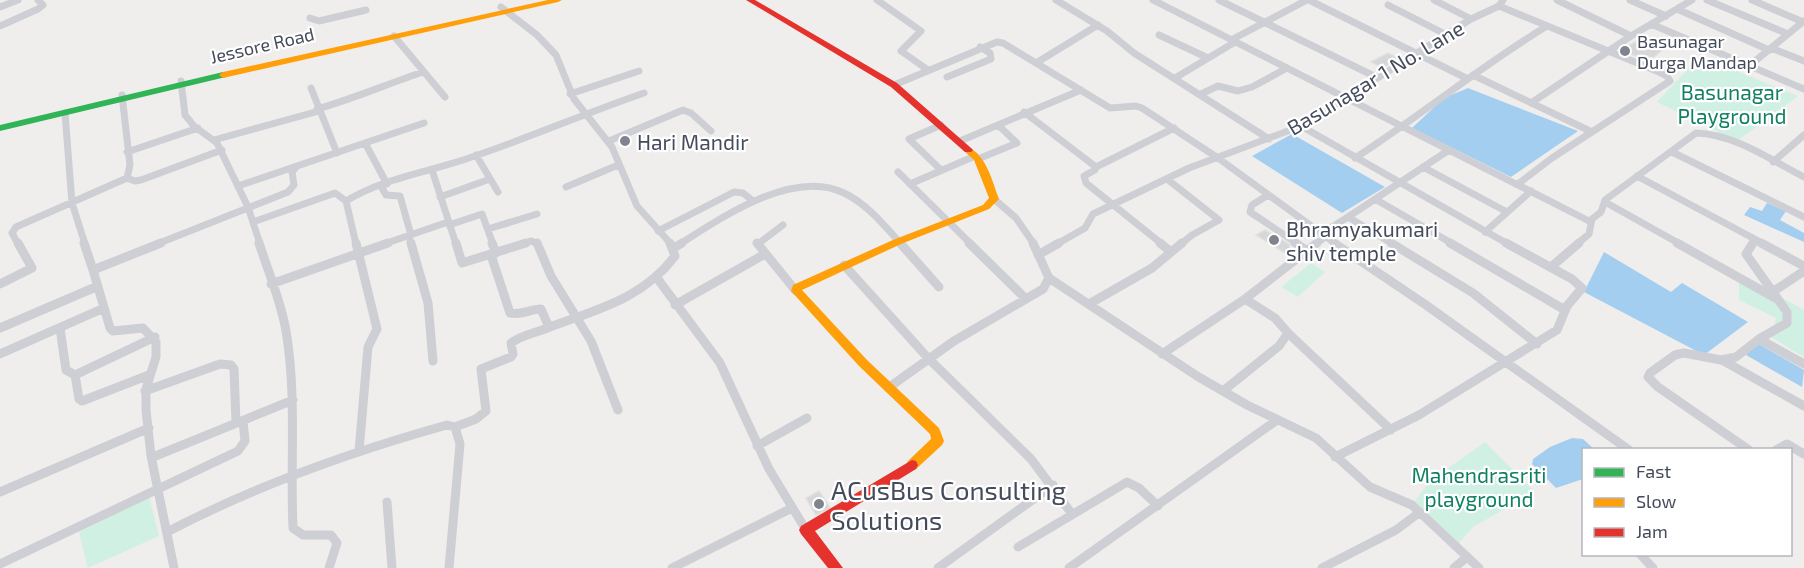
<svg xmlns="http://www.w3.org/2000/svg" width="1804" height="568" font-family="'Exo 2',sans-serif">
	<style>
		.green { fill: #d0f0e3 }
		.water { fill: #a3ceef }
		.building { fill: #d7d7d9; stroke: #e0dfe0; stroke-width: 1.5 }
		.lines { fill: none; stroke-linecap: round; stroke-linejoin: round }
		.street-far1 { stroke: #cecfd4; stroke-width: 7 }
		.street { stroke: #cecfd4; stroke-width: 9 }
		.fast { fill: #30b455; fill-rule: evenodd }
		.slow { fill: #ff9f0a; fill-rule: evenodd }
		.jam { fill: #e5322d; fill-rule: evenodd }
		.poi-dot { fill: #80848e; stroke: #fff; stroke-width: 2 }
		.labels { text-anchor: middle; dominant-baseline: central; stroke-width: 4.5; stroke-linejoin: round; paint-order: stroke }
		.far-poi-label { font-size: 18px; fill: #444b5b; stroke: #fff; text-anchor: start }
		.far-street-label { font-size: 18px; fill: #444b5b; stroke: #fff }
		.street-label { font-size: 21px; fill: #444b5b; stroke: #fff }
		.park-label { font-size: 21px; fill: #117f61; stroke: #fff }
		.poi-label { font-size: 21px; fill: #444b5b; stroke: #fff; text-anchor: start }
		.near-poi-label { font-size: 26px; fill: #444b5b; stroke: #fff; text-anchor: start }
	</style>
	<rect width="100%" height="100%" fill="#efeeed"/>
	<path class="green" d="M1700,56L1798,96L1737,141L1657,102Z
		M1311,263L1325,272L1298,297L1281,287Z
		M1739,274L1804,310V357L1771,337L1776,318L1739,300Z
		M1485,442L1535,492L1473,527L1459,543L1415,501L1430,481Z
		M149,496L159,536L88,568L79,532Z"/>
	<path class="water" d="M1468,88L1578,131L1511,177L1412,128L1444,98Z
		M1292,134L1385,187L1342,213L1252,156Z
		M1767,203L1786,211L1780,220L1804,233V242L1744,215L1750,207L1762,211Z
		M1604,252L1671,292L1682,283L1748,322L1704,355L1584,292Z
		M1757,343L1804,370L1802,387L1746,355Z
		M1572,438L1583,439L1594,449L1584,450L1583,479L1556,488L1532,464L1533,459L1550,447Z"/>
	<path class="building" d="M1639,40L1648,43L1662,50L1653,58L1648,56L1643,59L1620,50Z
		M1388,53L1398,58L1383,68L1371,62Z
		M1265,230L1289,244L1290,248L1285,253L1256,235Z
		M819,491L830,508L816,515L806,498Z"/>
	<g class="lines">
		<path class="street-far1" d="M877,0L921,31L901,51L928,70
			M1056,0L1107,31L1134,53L1269,139
			M1153,0L1591,222
			M1219,0L1376,77
			M1309,0L1468,79
			M1434,0L1471,19
			M1557,0L1631,36
			M1630,0L1666,16
			M1707,0L1788,34
			M1752,0L1803,22
			M1388,5L1447,35
			M1499,6L1659,72L1667,76L1670,81L1552,158L1518,184
			M0,7L18,0
			M501,7L537,35L556,55L574,99L612,147L637,206L671,244
			M1677,9L1769,50
			M310,18L319,21L366,10
			M1651,24L1804,89
			M0,26L38,9L43,5L38,0
			M1159,35L1208,58
			M394,36L445,97
			M1231,40L1307,0
			M1771,48L1804,61
			M1036,63L1098,25
			M1749,66L1804,21
			M1473,75L1592,132
			M947,77L991,59L990,53L980,47
			M1175,78L1235,42
			M181,81L185,115L194,126L217,143L248,207L260,244
			M894,85L997,42L1003,43L1110,108L1136,106L1142,108L1218,158L1336,244
			M311,88L337,153
			M570,94L639,71
			M1201,94L1218,86L1238,91L1252,87L1287,68
			M1531,103L1631,36L1692,0
			M317,109C353,99 387,84 423,72
			M1024,112L1096,167L1095,170L1084,176L1086,183L1162,244
			M65,113L72,203L85,244
			M941,125L909,139L941,170
			M1301,126L1508,244
			M214,140L319,111
			M609,141L683,110L691,113L711,131
			M960,141L1081,90
			M365,143L387,184
			M127,152L198,128
			M1672,152L1804,217
			M476,155L498,192
			M1355,158C1420,116 1481,66 1547,26
			M978,159L1017,143L998,125
			M1773,162L1804,135
			M1096,167L1174,128
			M1423,167L1507,212
			M432,170L456,244
			M898,172L971,244
			M1637,176L1764,244
			M127,178L135,181L141,180L222,150
			M1167,179L1219,220L1192,235L1181,244
			M910,184L975,156
			M238,186L297,166
			M381,186L386,195L400,196L411,235
			M566,187L618,165
			M1268,195L1252,205L1250,212L1298,244
			M440,197L490,179
			M994,199L1016,218L1034,244
			M1375,199L1453,244
			M1605,202L1680,244
			M1348,217L1449,150
			M253,222L335,193L346,201
			M449,225L482,214L493,244
			M488,229L537,214
			M658,231L734,192L743,193L753,201
			M1485,232L1531,191
			M1321,234L1348,217L1393,244
			M409,236L411,244
			M18,244L12,233L16,227L127,178L130,165L122,95
			M157,244L288,192L294,185L292,172L297,166L424,123
			M356,244L346,201C382,179 423,173 463,160C524,140 583,114 644,93
			M384,244L448,222
			M521,244L531,241L538,244
			M680,244C721,218 793,168 844,193C867,204 884,225 901,244
			M758,244L783,225
			M1057,244L1085,228L1093,214L1189,168L1301,126L1471,19L1499,6L1503,0
			M1316,244L1325,237
			M1577,244L1589,234L1592,219L1601,212L1605,200L1696,133C1734,134 1771,160 1804,177
			M1752,244L1755,241"/>
		<path class="street" d="M84,243L93,270L161,243
			M259,243C268,271 281,301 286,331C297,396 290,462 293,528L303,535H331L337,543L329,568
			M356,243L377,329L368,347L359,451
			M411,243L428,303L433,361
			M456,243L462,263L526,243
			M492,243L496,253
			M537,243L551,276L591,341L618,410
			M757,243L796,291
			M900,243L939,287
			M969,243L1026,299
			M1160,243L1171,252
			M1295,243L1306,250
			M1334,243L1426,305L1629,450
			M1391,243L1473,293L1537,344
			M1450,243L1565,310
			M1677,243L1777,299
			M1761,243L1804,266
			M674,248L682,243
			M491,255L510,313C521,316 530,309 541,309L549,327
			M1038,255L1059,243
			M844,265L928,358L1031,459L1072,514
			M1551,267L1579,243
			M93,270L110,328L113,331L143,328L156,342V357L146,389V410L151,456L174,568
			M657,278L720,363L769,469L806,530
			M1049,278L1197,376L1247,405L1316,438L1370,487L1412,505L1479,568
			M0,284L32,268L18,243
			M271,284L388,243
			M1774,291L1804,271
			M1089,304L1152,268L1182,243
			M675,305L765,254
			M0,328L98,286
			M60,328L66,370L75,375L155,337
			M1288,333L1391,430
			M1759,339L1804,364
			M0,354L104,308
			M1162,354L1245,299L1317,243
			M1722,360L1804,406
			M75,375L79,399L82,401L149,375
			M888,388L954,341L1043,289L1049,278L1033,243
			M145,391L220,364L231,365L234,369L236,423
			M1223,391L1279,346L1288,333L1275,318L1245,299
			M455,427L476,419L486,411L481,369L511,357L513,354L511,343C520,336 534,333 545,329C594,310 642,300 675,256L670,243
			M757,446L807,418
			M1749,450L1658,387L1648,377L1650,373L1675,355L1684,353L1721,360L1736,357L1759,339L1787,323V312L1746,254L1753,243
			M1776,450L1787,444L1804,454
			M153,457L293,400
			M1335,457L1419,415L1557,330L1567,306L1582,288L1572,279L1506,243
			M0,492L149,428
			M387,502L392,568
			M167,532C257,485 350,452 447,425L455,427L460,444L449,568
			M1018,547L1127,482L1139,488L1158,506
			M1640,554L1653,568
			M0,564L238,451L245,441L243,421
			M672,568L790,509
			M938,568L1053,485
			M1069,568L1277,420
			M1322,568L1396,530L1420,512
			M1454,568L1467,557"/>
		<path class="fast" d="M223,72L226,73V77L0,131V125Z"/>
		<path class="slow" d="M548,0H562L558,2L223,78L219,75L223,72Z
			M968,147C987,156 992,181 999,199L989,209L901,244L802,290L867,360L939,428L944,441L942,445L916,469L912,470L908,469L906,465L908,461L931,439L930,434L859,366L791,291L793,285L893,240L983,205L989,198L974,160L963,150Z"/>
		<path class="jam" d="M746,0H755L897,83L971,148L973,150L971,152H965L891,87Z
			M912,460L916,461L918,465L916,469L815,531L843,568H828L801,534L799,530L801,526Z"/>
	</g>
	<g class="poi-dot">
		<circle cx="1625" cy="51" r="6"/>
		<circle cx="625" cy="141" r="6"/>
		<circle cx="1274" cy="240" r="6"/>
		<circle cx="819" cy="504" r="6"/>
	</g>
	<g class="labels">
		<g class="far-poi-label">
			<text x="1637" y="41">Basunagar<tspan x="1637" dy="21">Durga Mandap</tspan></text>
		</g>
		<g class="far-street-label">
			<text transform="translate(262 45) rotate(-13)">Jessore Road</text>
		</g>
		<g class="street-label">
			<text transform="translate(1375 77) rotate(-31)">Basunagar 1 No. Lane</text>
		</g>
		<g class="park-label">
			<text x="1732" y="91">Basunagar<tspan x="1732" dy="24">Playground</tspan></text>
			<text x="1479" y="474">Mahendrasriti<tspan x="1479" dy="24">playground</tspan></text>
		</g>
		<g class="poi-label">
			<text x="637" y="141">Hari Mandir</text>
			<text x="1286" y="228">Bhramyakumari<tspan x="1286" dy="24">shiv temple</tspan></text>
		</g>
		<g class="near-poi-label">
			<text x="831" y="489">ACusBus Consulting<tspan x="831" dy="30">Solutions</tspan></text>
		</g>
	</g>
	<rect x="1582" y="448" width="210" height="108" fill="#ffffff" stroke="#b4b7bd" stroke-width="1.5"/>
	<rect x="1594" y="468" width="30" height="9" fill="#30b455" stroke="#b4b7bd" stroke-width="1.5"/>
	<text x="1636" y="478" font-size="18" fill="#444b5b">Fast</text>
	<rect x="1594" y="498" width="30" height="9" fill="#ff9f0a" stroke="#b4b7bd" stroke-width="1.5"/>
	<text x="1636" y="508" font-size="18" fill="#444b5b">Slow</text>
	<rect x="1594" y="528" width="30" height="9" fill="#e5322d" stroke="#b4b7bd" stroke-width="1.5"/>
	<text x="1636" y="538" font-size="18" fill="#444b5b">Jam</text>
</svg>
